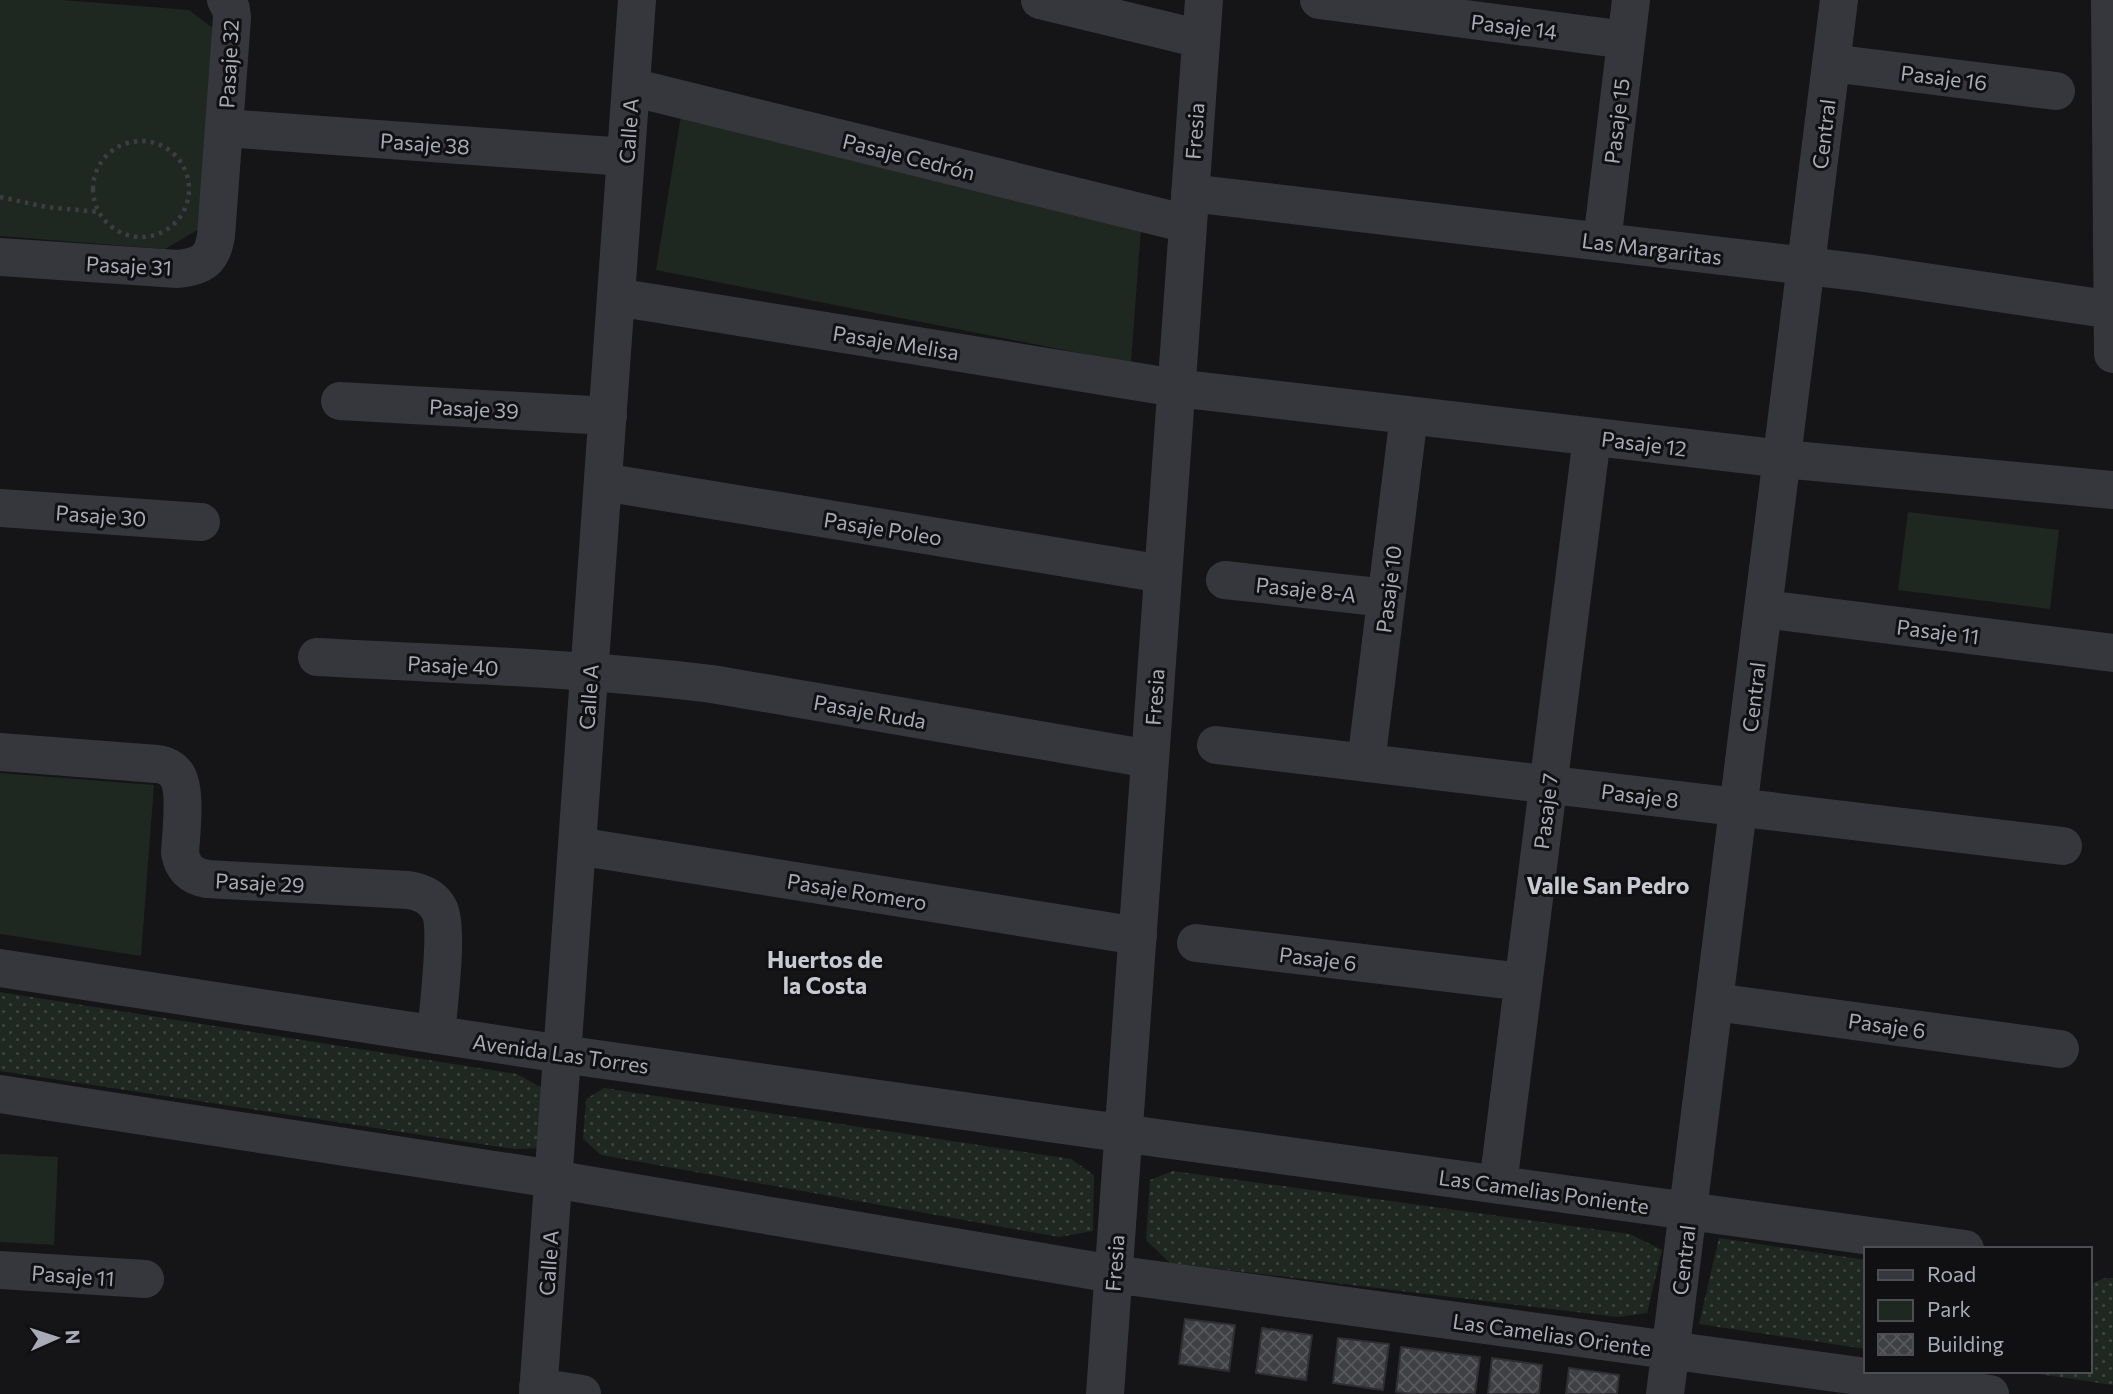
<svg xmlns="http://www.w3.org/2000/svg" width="2113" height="1394" font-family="Commissioner,sans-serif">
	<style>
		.grass { fill: url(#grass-dots) }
		.green { fill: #1f2721 }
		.building { fill: url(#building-cross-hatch); stroke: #2f2f33; stroke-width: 2 }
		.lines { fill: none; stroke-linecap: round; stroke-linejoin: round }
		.path { stroke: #3c3e43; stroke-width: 4.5; stroke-dasharray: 3.5 5; stroke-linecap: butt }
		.minor { stroke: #36373c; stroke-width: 38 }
		.labels { text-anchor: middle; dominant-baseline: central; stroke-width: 6; stroke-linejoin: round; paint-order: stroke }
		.street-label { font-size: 21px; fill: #a7abb7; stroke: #101012 }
		.neighbourhood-label { font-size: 23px; font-weight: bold; fill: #c8cad3; stroke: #101012 }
	</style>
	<defs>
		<pattern id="grass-dots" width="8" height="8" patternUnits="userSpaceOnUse" patternTransform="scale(1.75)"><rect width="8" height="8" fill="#1f2721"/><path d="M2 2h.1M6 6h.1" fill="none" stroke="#3d443f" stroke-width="1.8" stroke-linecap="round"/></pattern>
		<pattern id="building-cross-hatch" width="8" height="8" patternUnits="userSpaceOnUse" patternTransform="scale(1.75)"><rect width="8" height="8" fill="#3f4044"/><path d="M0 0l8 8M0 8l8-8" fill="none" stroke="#58595d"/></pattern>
	</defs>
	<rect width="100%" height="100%" fill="#151517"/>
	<path class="grass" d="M0,992L517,1074L544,1089L541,1148L514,1149L0,1071Z
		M604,1088L1071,1159L1094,1175L1093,1231L1059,1237L601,1155L583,1139L586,1099Z
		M1173,1171L1630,1234L1662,1250L1647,1313L1618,1317L1170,1263L1146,1240L1150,1180Z
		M1719,1238L1866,1260V1349L1699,1324Z
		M2105,1278H2113V1385L2019,1371H2090V1284Z"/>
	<path class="green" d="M0,0H62L189,10L213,28L201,228L165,249L0,236Z
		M681,115L1141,228L1131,363L656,270Z
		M1908,512L2059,530L2050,609L1898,590Z
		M0,773L154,785L141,956L0,934Z
		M0,1154L58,1157L54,1245L0,1242Z"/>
	<path class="building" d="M1185,1319L1235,1325L1229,1371L1179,1364Z
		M1262,1328L1312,1335L1306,1380L1256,1373Z
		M1338,1338L1389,1344L1383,1390L1333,1383Z
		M1401,1347L1480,1357L1475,1394H1412L1396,1392Z
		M1492,1358L1542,1365L1539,1394H1488Z
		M1569,1368L1619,1375L1617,1394H1566Z"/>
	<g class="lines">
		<path class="path" d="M93 189a48 48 0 1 1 96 0a48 48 0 1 1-96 0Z
			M0,197L46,207L99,212"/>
		<path class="minor" d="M1040,0L1201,39
			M1319,0L1626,40
			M2110,0L2113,354
			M1831,63L2056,91
			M631,87L1188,224
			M224,128L626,157
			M1190,193L1865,273L2113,310
			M1602,242L1631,0
			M0,257L178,269C203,266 212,260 216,236L232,18L231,9L226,0
			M616,297L1176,388L1783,459L2113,490
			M340,401L608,416
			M603,482L1163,574
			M0,508L201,522
			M1225,580L1386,598
			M1764,609L2113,653
			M317,657C449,664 581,668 712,684L1150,759
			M1216,745L2063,846
			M0,752L157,764C165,765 171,767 176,774C187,788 181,834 180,853C183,869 191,876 207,879L408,890C421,892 433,897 439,909C449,927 438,1010 436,1035
			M1366,763L1409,415
			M577,846L1138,936
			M1196,943L1523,982
			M0,968L562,1054L1077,1127L1965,1249
			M1715,1002L2060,1049
			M0,1094L553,1179L1113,1274L1990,1394
			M1498,1185L1592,437
			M0,1270L145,1279
			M538,1387L582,1394
			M538,1394L637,0
			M1105,1394L1204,0
			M1665,1394L1839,0"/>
	</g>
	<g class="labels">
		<g class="street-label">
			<text transform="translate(1514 26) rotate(7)">Pasaje 14</text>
			<text transform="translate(228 64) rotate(-87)">Pasaje 32</text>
			<text transform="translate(1944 77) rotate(7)">Pasaje 16</text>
			<text transform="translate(1616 121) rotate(-83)">Pasaje 15</text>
			<text transform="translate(628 131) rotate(-86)">Calle A</text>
			<text transform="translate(1194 131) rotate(-86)">Fresia</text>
			<text transform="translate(1823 134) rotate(-83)">Central</text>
			<text transform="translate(425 143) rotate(4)">Pasaje 38</text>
			<text transform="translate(909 156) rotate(14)">Pasaje Cedrón</text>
			<text transform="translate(1652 248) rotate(7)">Las Margaritas</text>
			<text transform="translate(129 265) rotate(3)">Pasaje 31</text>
			<text transform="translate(896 342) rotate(9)">Pasaje Melisa</text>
			<text transform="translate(474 408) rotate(3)">Pasaje 39</text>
			<text transform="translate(1644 443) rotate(7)">Pasaje 12</text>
			<text transform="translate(101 515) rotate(4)">Pasaje 30</text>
			<text transform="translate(883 528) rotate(9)">Pasaje Poleo</text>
			<text transform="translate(1306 589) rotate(6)">Pasaje 8-A</text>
			<text transform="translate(1388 589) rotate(-83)">Pasaje 10</text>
			<text transform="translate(1938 631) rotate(7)">Pasaje 11</text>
			<text transform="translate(453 665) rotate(3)">Pasaje 40</text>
			<text transform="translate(588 697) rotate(-86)">Calle A</text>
			<text transform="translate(1154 697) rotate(-86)">Fresia</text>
			<text transform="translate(1753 697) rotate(-83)">Central</text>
			<text transform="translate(870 711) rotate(10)">Pasaje Ruda</text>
			<text transform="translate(1640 795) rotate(7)">Pasaje 8</text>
			<text transform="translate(1545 811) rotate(-83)">Pasaje 7</text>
			<text transform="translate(260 882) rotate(3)">Pasaje 29</text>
			<text transform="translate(857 891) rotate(9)">Pasaje Romero</text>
			<text transform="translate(1318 958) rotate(7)">Pasaje 6</text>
			<text transform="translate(1887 1025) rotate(8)">Pasaje 6</text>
			<text transform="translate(561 1053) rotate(8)">Avenida Las Torres</text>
			<text transform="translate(1544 1191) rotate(8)">Las Camelias Poniente</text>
			<text transform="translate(1683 1260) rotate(-83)">Central</text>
			<text transform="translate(548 1263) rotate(-86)">Calle A</text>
			<text transform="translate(1114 1263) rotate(-86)">Fresia</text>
			<text transform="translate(73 1275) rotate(4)">Pasaje 11</text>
			<text transform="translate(1552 1334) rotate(8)">Las Camelias Oriente</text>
		</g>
		<g class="neighbourhood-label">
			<text x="1608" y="885">Valle San Pedro</text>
			<text x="825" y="959">Huertos de<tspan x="825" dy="26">la Costa</tspan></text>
		</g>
	</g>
	<rect x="1864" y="1247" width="228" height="126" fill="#101012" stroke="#4c4e54" stroke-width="2"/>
	<rect x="1878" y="1270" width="35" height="10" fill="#36373c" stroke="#4c4e54" stroke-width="2"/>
	<text x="1927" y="1282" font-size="21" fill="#a7abb7">Road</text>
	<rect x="1878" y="1300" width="35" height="21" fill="#1f2721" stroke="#4c4e54" stroke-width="2"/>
	<text x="1927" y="1317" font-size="21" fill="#a7abb7">Park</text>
	<rect x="1878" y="1334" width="35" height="21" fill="url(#building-cross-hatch)" stroke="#4c4e54" stroke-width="2"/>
	<text x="1927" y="1352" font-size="21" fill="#a7abb7">Building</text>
	<g transform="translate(56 1338) rotate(87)" stroke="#101012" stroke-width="5" paint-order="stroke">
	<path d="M0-5L12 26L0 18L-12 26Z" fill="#a7abb7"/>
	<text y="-10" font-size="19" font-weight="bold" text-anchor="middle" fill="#a7abb7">N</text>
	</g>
</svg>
